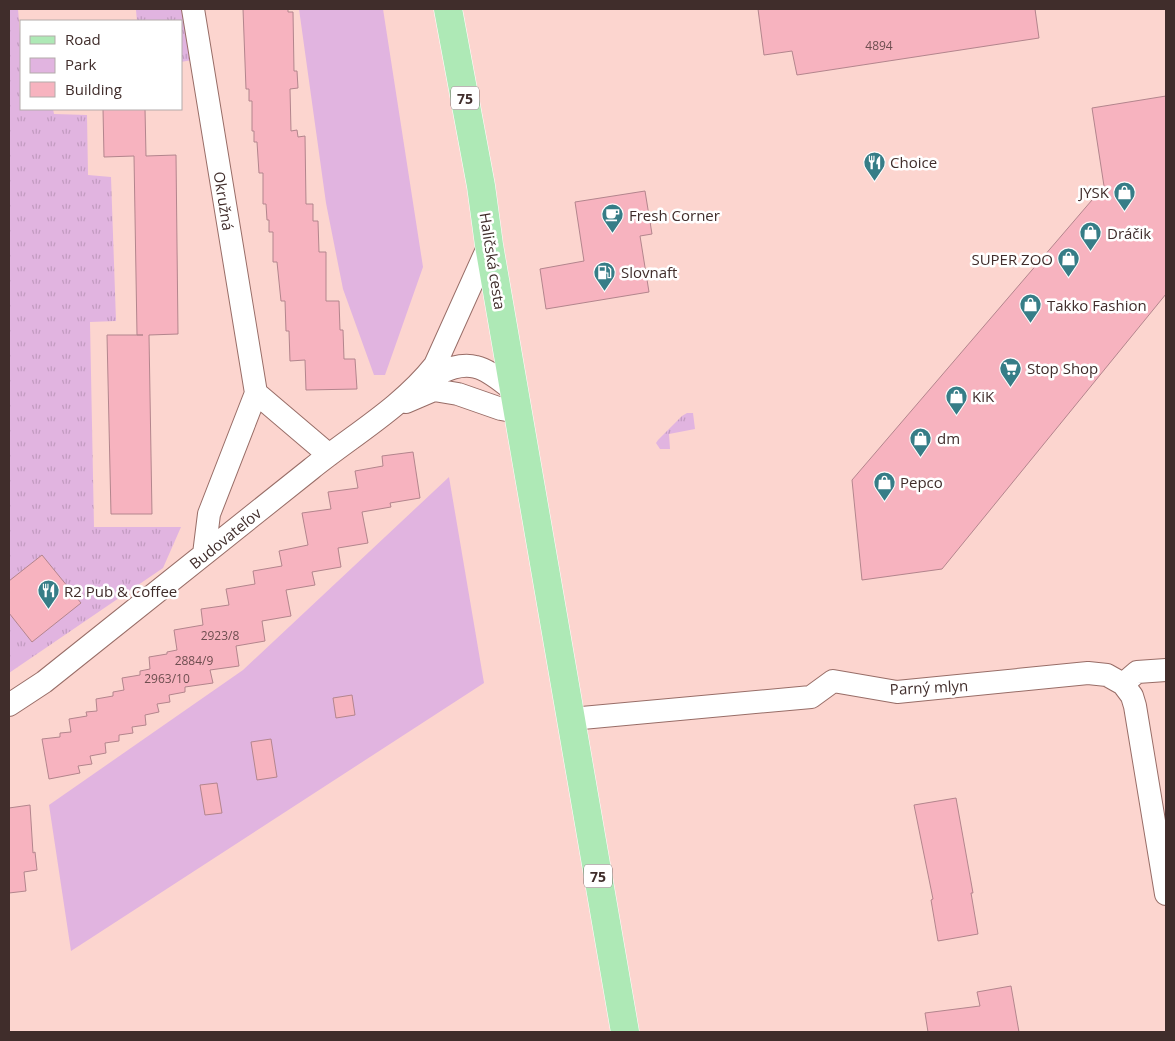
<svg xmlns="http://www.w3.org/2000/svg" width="1175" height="1041" font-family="'Open Sans',sans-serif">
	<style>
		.grass { fill: url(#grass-tufts) }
		.green { fill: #e1b4e0 }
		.building { fill: #f7b3bf; stroke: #b3858d }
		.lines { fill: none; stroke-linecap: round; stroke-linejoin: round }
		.minor-casing { stroke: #986d67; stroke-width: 24 }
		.major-casing { stroke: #fff; stroke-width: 29 }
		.minor { stroke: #fff; stroke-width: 22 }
		.major { stroke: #aee9b6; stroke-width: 28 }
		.labels { text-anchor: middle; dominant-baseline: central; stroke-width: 5; stroke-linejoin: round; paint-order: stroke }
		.number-label { font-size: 12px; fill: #6e4e50 }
		.shield { fill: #fff; stroke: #796c6b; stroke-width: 1 }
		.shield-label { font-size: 14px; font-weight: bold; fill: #402d2b }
		.poi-label { font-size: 15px; fill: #402d2b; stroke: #fff; text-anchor: start }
		.street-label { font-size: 15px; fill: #402d2b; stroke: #fff }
	</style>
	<defs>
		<pattern id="grass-tufts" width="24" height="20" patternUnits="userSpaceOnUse" patternTransform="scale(1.25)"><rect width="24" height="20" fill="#e1b4e0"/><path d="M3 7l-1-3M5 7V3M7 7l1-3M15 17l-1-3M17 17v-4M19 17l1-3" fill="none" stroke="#c29bc0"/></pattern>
	</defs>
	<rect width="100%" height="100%" fill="#fcd5cf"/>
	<path class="grass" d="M9,9H18L21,47V109H53L54,114L87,115L88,175L111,177L116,321L90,322L94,527H181L163,568L9,673Z
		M115,9H184L192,60L181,62V21H137L136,10Z
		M687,413H693L695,429L669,434L670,449H660L656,443L658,440L682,416Z"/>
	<path class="green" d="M299,9H383L423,267L385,375H374L343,289L326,203Z
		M449,477L484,683L71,951L49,805L243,670Z"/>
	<path class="building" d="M243,9H288V12H293L294,71H297L298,88L290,89L291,131L297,130L298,137L305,136L306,204H313V221H318L319,252H326V301H339L340,330H343L344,359H355L357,389L306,390L305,360L290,361L289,331H286L285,301H281L277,262H273V232H269V220H267L266,204H263V173H259L257,142H254V131H252V101H249V89H246Z
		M758,9H1035L1039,38L797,75L792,51L764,55Z
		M1166,96V294L942,569L862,580L852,480L1104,186L1092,108Z
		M103,109H145L146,156L176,155L178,334L149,335L152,514H111L107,335H143H137L134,156L104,157Z
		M645,191L652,234L640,236L649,292L546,309L540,269L584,261L575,202Z
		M413,452L420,498L390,503L391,507L362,512L368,543L338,548L341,567L312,572L315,585L286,590L291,616L262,621L265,641L236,646L239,666L210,670L213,683L185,687V692L169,695L170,702L157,704L159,712L145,715L146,725L132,727L133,733L119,735V741L105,743L106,753L90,756L92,764L78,766L80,773L49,779L42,739L60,737V733L71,732L69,719L87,716L86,712L97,711L96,699L113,696V692L124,690L122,678L140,675V671L150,669L149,657L167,654V652L177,650L174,630L203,625L201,609L229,605L226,589L255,584L253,571L282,566L279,551L308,545L302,513L331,509L328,492L358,488L355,471L383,466L382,456Z
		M42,555L81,603L32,642L9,613V581Z
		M352,695L355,715L336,718L333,698Z
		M271,739L277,777L257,780L251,742Z
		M217,783L222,813L205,815L200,785Z
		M956,798L973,893H971L978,934L938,941L931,900L933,899L914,805Z
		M30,805L33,853L35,852L37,870L24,872L26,891L9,893V808Z
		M1011,986L1019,1032H928L925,1013L980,1006L977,992Z"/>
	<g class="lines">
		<defs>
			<path id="minor" d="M193,9L256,393L209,514L204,554
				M424,380C440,373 458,362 476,367C490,370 504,384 516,392
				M256,393L329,455
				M406,402L434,390L458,394L501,409L519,412
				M1123,684L1132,696L1135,706L1166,894
				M9,705L44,682C133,611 222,540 311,469C353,435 401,408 435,365L489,245
				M571,719L811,697L833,681L897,692L1088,673L1107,675L1123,684L1137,672L1166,670"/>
			<path id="major" d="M448,9L481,186L489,245L625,1032"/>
		</defs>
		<use href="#minor" class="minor-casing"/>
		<use href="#major" class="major-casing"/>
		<use href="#minor" class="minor"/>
		<use href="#major" class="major"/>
	</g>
	<defs>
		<symbol id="restaurant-pin" viewBox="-11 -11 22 30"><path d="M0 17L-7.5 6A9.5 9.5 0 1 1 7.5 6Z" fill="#367d87" stroke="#fff"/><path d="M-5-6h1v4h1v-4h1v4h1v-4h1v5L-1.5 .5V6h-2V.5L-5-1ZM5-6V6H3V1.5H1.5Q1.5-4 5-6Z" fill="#fff"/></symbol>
		<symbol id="shop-pin" viewBox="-11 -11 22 30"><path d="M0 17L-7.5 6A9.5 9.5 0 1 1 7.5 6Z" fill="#367d87" stroke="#fff"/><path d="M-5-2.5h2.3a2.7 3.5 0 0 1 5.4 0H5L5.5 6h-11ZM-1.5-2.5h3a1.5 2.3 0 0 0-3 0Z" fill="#fff"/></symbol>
		<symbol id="cafe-pin" viewBox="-11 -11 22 30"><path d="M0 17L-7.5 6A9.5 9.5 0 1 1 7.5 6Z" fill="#367d87" stroke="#fff"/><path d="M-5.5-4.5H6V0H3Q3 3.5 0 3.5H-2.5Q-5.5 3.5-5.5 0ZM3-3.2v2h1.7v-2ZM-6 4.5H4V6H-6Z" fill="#fff"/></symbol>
		<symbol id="fuel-pin" viewBox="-11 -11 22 30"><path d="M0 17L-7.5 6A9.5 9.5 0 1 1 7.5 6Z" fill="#367d87" stroke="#fff"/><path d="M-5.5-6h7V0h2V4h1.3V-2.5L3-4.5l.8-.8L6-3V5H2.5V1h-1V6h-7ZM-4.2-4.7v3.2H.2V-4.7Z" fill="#fff"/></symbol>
		<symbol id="supermarket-pin" viewBox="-11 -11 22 30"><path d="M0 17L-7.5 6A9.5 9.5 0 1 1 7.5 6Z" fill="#367d87" stroke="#fff"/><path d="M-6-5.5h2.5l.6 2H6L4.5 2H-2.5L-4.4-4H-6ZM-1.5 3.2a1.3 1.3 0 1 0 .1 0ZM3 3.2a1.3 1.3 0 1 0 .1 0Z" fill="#fff"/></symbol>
	</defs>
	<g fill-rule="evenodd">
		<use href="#restaurant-pin" x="862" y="150" width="25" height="34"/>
		<use href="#shop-pin" x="1112" y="180" width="25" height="34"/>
		<use href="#cafe-pin" x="600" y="202" width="25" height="34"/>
		<use href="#shop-pin" x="1078" y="220" width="25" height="34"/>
		<use href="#shop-pin" x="1056" y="246" width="25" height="34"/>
		<use href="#fuel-pin" x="592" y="260" width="25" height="34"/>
		<use href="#shop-pin" x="1018" y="292" width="25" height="34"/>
		<use href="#supermarket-pin" x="998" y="356" width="25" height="34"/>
		<use href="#shop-pin" x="944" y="384" width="25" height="34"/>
		<use href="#shop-pin" x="908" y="426" width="25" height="34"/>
		<use href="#shop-pin" x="872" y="470" width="25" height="34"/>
		<use href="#restaurant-pin" x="36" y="578" width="25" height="34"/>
	</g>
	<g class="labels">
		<g class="number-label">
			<text x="879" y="45">4894</text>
			<text x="220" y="635">2923/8</text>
			<text x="194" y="660">2884/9</text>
			<text x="167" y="678">2963/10</text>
		</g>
		<g class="shield">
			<rect x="451" y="86.5" width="28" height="23" rx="4"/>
			<rect x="584" y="864.5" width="28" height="23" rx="4"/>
		</g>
		<g class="shield-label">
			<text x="465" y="98">75</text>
			<text x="598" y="876">75</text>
		</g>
		<g class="poi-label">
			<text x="890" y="162">Choice</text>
			<text x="1109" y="192" text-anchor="end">JYSK</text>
			<text x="629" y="215">Fresh Corner</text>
			<text x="1107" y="233">Dráčik</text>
			<text x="1053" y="259" text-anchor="end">SUPER ZOO</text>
			<text x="621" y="272">Slovnaft</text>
			<text x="1047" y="305">Takko Fashion</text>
			<text x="1027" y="368">Stop Shop</text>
			<text x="972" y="396">KiK</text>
			<text x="937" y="438">dm</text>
			<text x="900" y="482">Pepco</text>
			<text x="64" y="591">R2 Pub &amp; Coffee</text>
		</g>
		<g class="street-label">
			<text transform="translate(224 201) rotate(81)">Okružná</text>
			<text transform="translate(493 261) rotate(81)">Haličská cesta</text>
			<text transform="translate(225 538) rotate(-39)">Budovateľov</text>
			<text transform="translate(929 687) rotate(-3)">Parný mlyn</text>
		</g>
	</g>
	<rect width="1175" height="1041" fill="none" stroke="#402d2b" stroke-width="20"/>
	<rect x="20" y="20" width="162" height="90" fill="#ffffff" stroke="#b3abaa"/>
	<rect x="30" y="36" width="25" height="8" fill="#aee9b6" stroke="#b3abaa"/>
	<text x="65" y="45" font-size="15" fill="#402d2b">Road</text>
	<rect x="30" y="58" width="25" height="15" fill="#e1b4e0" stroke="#b3abaa"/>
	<text x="65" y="70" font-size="15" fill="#402d2b">Park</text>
	<rect x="30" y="82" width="25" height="15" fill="#f7b3bf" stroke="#b3abaa"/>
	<text x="65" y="95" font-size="15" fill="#402d2b">Building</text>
</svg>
